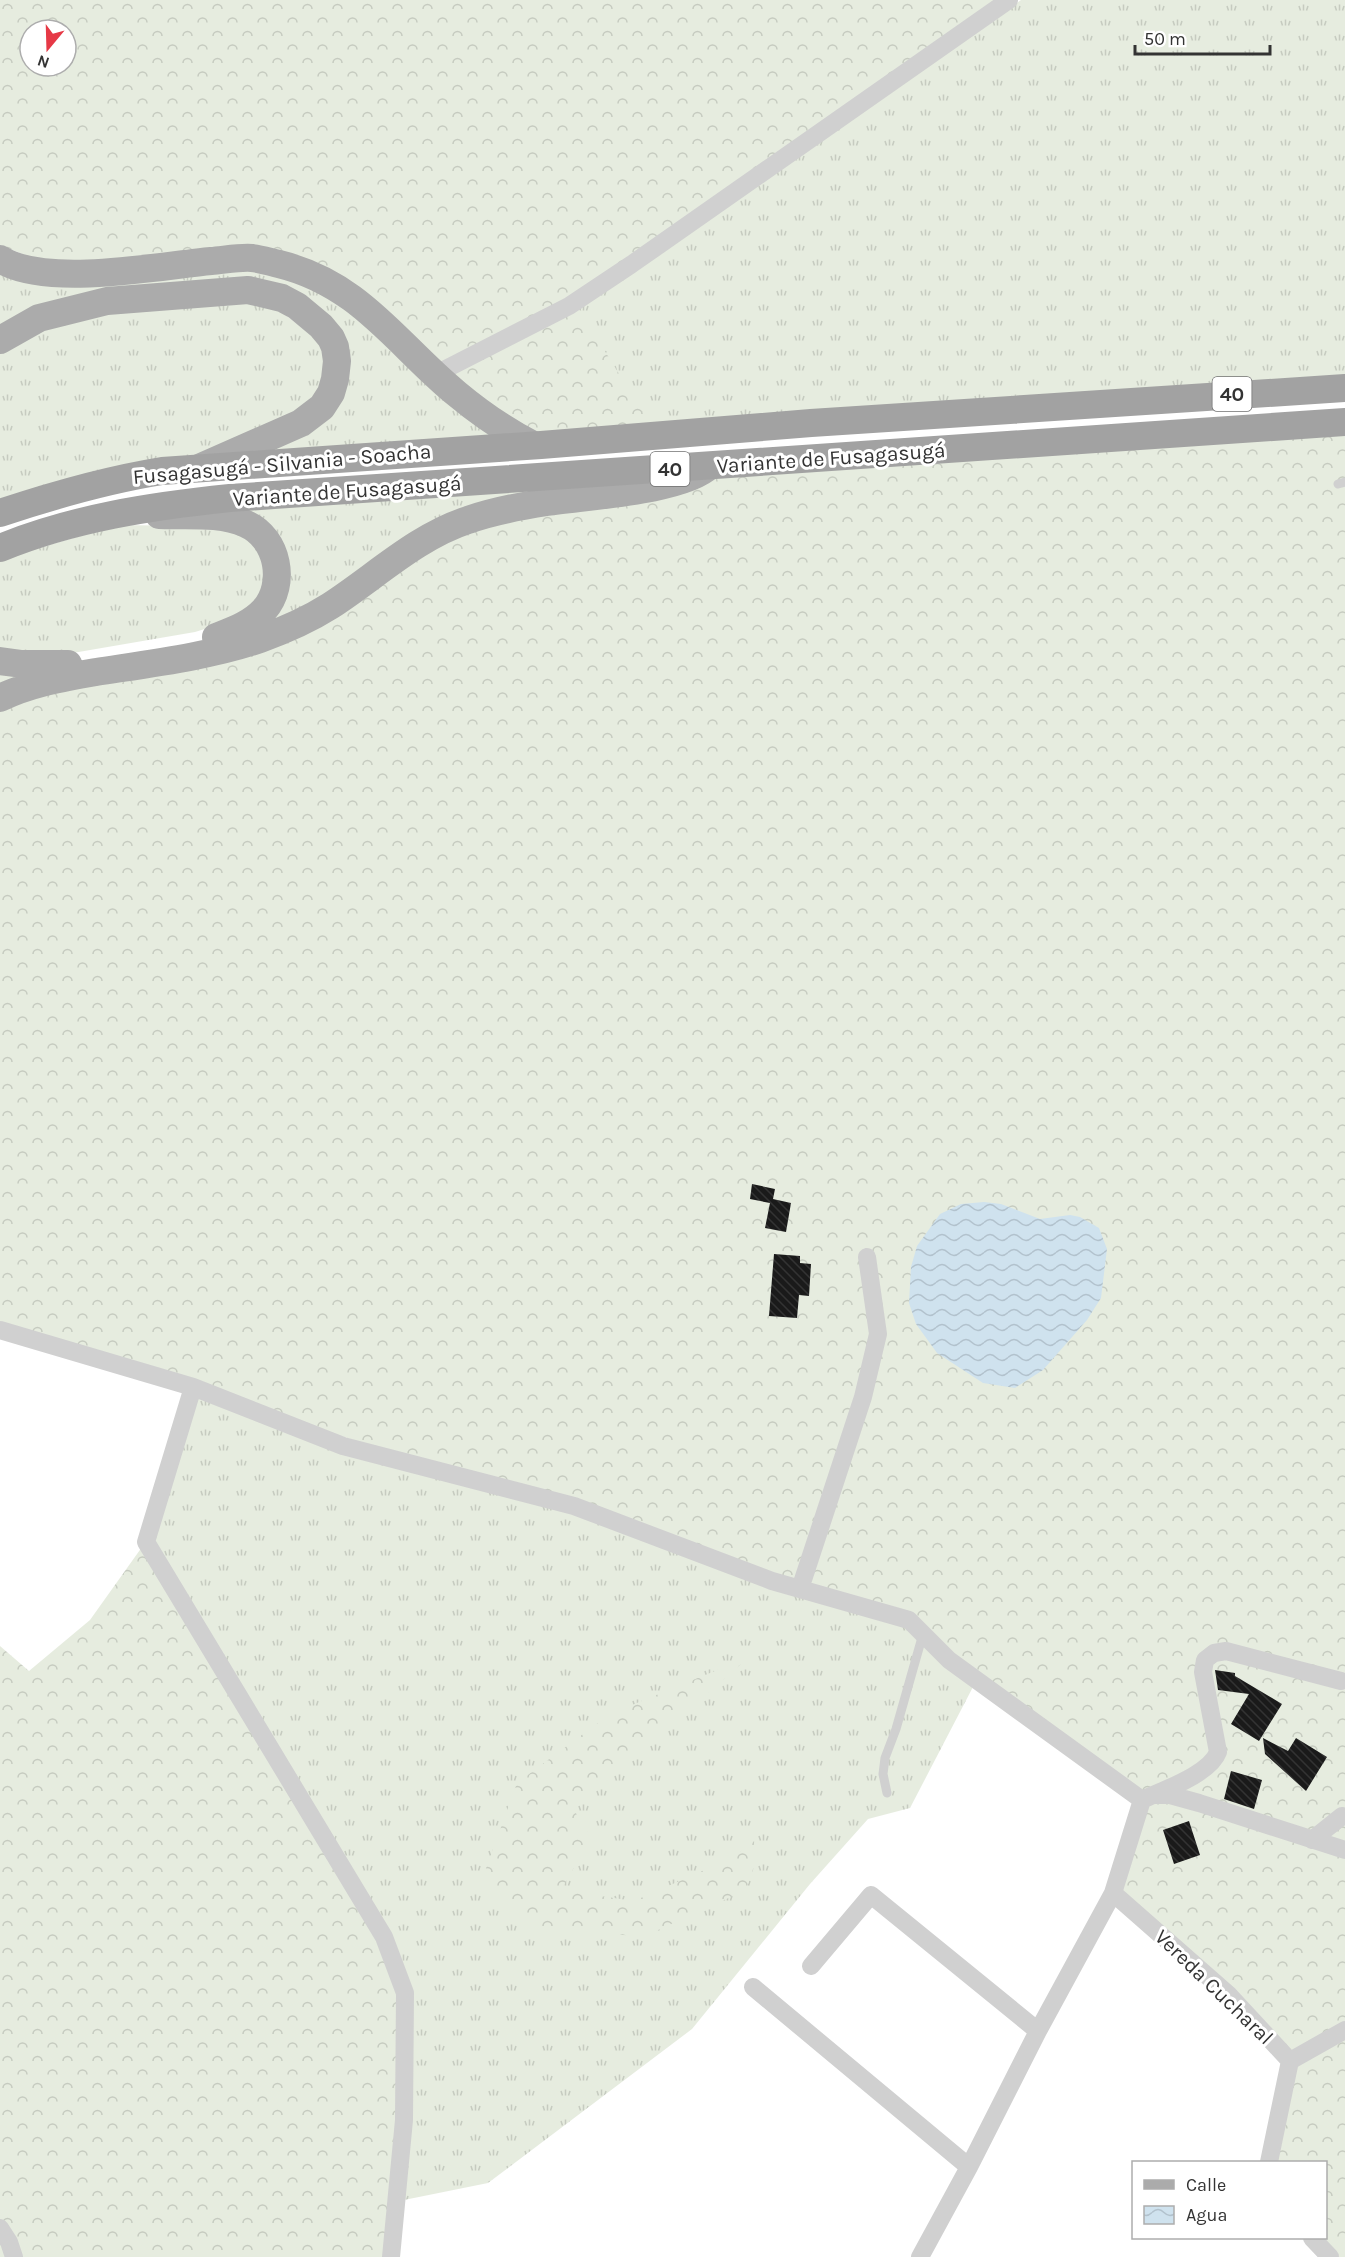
<svg xmlns="http://www.w3.org/2000/svg" width="1345" height="2257" font-family="Karla,sans-serif">
	<style>
		.grass { fill: url(#grass-tufts) }
		.forest { fill: url(#forest-crowns); fill-rule: evenodd }
		.water { fill: url(#water-waves) }
		.building { fill: url(#building-back-hatch) }
		.lines { fill: none; stroke-linecap: round; stroke-linejoin: round }
		.service { stroke: #d0d0d0; stroke-width: 9 }
		.minor { stroke: #d0d0d0; stroke-width: 18 }
		.primary { stroke: #ababab; stroke-width: 28 }
		.trunk { stroke: #a2a2a2; stroke-width: 28 }
		.labels { text-anchor: middle; dominant-baseline: central; stroke-width: 6; stroke-linejoin: round; paint-order: stroke }
		.shield { fill: #fff; stroke: #707070; stroke-width: 1.5 }
		.shield-label { font-size: 20px; font-weight: bold; fill: #333 }
		.street-label { font-size: 21px; fill: #333; stroke: #fff }
	</style>
	<defs>
		<pattern id="grass-tufts" width="24" height="20" patternUnits="userSpaceOnUse" patternTransform="scale(1.5)"><rect width="24" height="20" fill="#e6ecdf"/><path d="M3 7l-1-3M5 7V3M7 7l1-3M15 17l-1-3M17 17v-4M19 17l1-3" fill="none" stroke="#c6cbc0"/></pattern>
		<pattern id="forest-crowns" width="20" height="18" patternUnits="userSpaceOnUse" patternTransform="scale(1.5)"><rect width="20" height="18" fill="#e6ecdf"/><path d="M2 6a3 3 0 1 1 6 0M12 15a3 3 0 1 1 6 0" fill="none" stroke="#c6cbc0"/></pattern>
		<pattern id="water-waves" width="16" height="10" patternUnits="userSpaceOnUse" patternTransform="scale(1.5)"><rect width="16" height="10" fill="#cfe2ee"/><path d="M0 5q4-4 8 0t8 0" fill="none" stroke="#b2c2cd"/></pattern>
		<pattern id="building-back-hatch" width="6" height="6" patternUnits="userSpaceOnUse" patternTransform="scale(1.5)"><rect width="6" height="6" fill="#1a1a1a"/><path d="M-1 5l2 2M0 0l6 6M5-1l2 2" fill="none" stroke="#333"/></pattern>
	</defs>
	<rect width="100%" height="100%" fill="#fff"/>
	<path class="grass" d="M1021,0H1345V378L651,425L462,384L820,142Z
		M251,268L291,278L348,308L496,437L257,454L347,360L286,288L0,328V271Z
		M247,301L277,308L321,343L325,361L319,391L304,407L195,458L0,502V353L43,327L109,311Z
		M591,485C539,493 485,498 436,521C417,530 400,544 383,556C341,584 301,614 253,631C200,651 144,659 89,668C58,673 29,674 0,686V672C49,678 101,665 150,656C180,651 230,645 256,630C279,616 293,584 286,559C279,529 262,517 233,509Z
		M119,525L196,526L228,530L257,544L266,581L256,602L224,623L195,632L61,655L0,648V559Z
		M197,1396L571,1512L905,1626L974,1685L910,1808L868,1819L810,1884L692,2029L488,2183L404,2200L155,1541Z"/>
	<path class="forest" d="M0,0H998L571,297L651,425L536,434L509,420L326,269L40,261L0,245ZM30,30H66V66H30Z
		M1345,433V2257H1339L1321,2238H1326V2162H1277L1296,2066L1121,1891L1134,1802L954,1654L913,1615L774,1574L359,1442L0,1322V710L45,692L197,665L471,530L714,477Z
		M142,1547L377,1936L398,1993L397,2119L385,2257H0V1646L29,1671L90,1620Z
		M749,1657L619,1770L571,1805L591,1838L561,1890L634,1901L734,1857L754,1839L755,1864L746,1890L645,1936L534,1931L480,1885L517,1783L610,1714Z"/>
	<path class="water" d="M984,1202L1001,1204L1040,1219L1070,1215L1080,1217L1099,1228L1107,1249L1101,1298L1087,1320L1043,1370L1015,1388L983,1383L937,1353L916,1324L909,1303L911,1267L917,1246L940,1214L961,1204Z"/>
	<path class="building" d="M752,1184L775,1189L773,1199L791,1203L786,1232L765,1228L770,1203L750,1199Z
		M774,1254L800,1256V1263L811,1264L809,1296L799,1295L797,1318L769,1316Z
		M1215,1670L1235,1673V1676L1282,1704L1259,1741L1231,1724L1249,1694L1218,1690Z
		M1263,1738L1288,1751L1296,1738L1327,1757L1306,1791L1265,1754Z
		M1231,1771L1262,1780L1254,1809L1224,1799Z
		M1189,1821L1200,1855L1174,1864L1163,1830Z"/>
	<g class="lines">
		<path class="service" d="M1338,484L1345,482
			M887,1793L883,1774L885,1758L896,1729L923,1634"/>
		<path class="minor" d="M436,374L569,306L632,264L1009,0
			M0,1330L193,1387L343,1446L574,1506L772,1581L909,1620L949,1660L1142,1800
			M193,1387L146,1542L384,1937L405,1993L404,2120L391,2257
			M800,1589L863,1397L878,1334L867,1257
			M1155,1795H1170L1199,1803L1345,1850
			M1312,1840L1342,1816
			M1113,1893L1229,1995L1290,2061L1269,2162
			M811,1966L871,1895L1038,2031
			M753,1987L969,2167
			M1290,2061L1345,2030
			M0,2228L9,2242L14,2257
			M1312,2238L1330,2257
			M920,2257L969,2167L1038,2031L1113,1893L1142,1800C1163,1790 1210,1774 1218,1752L1203,1672L1205,1660L1214,1653L1226,1651L1341,1681"/>
		<path class="primary" d="M0,259C45,288 158,266 211,261C224,260 240,257 252,258C261,259 270,262 279,264C361,284 397,345 457,394C481,414 506,431 533,445
			M0,340L39,318L107,301L248,290L282,298L297,306L321,326L331,338L335,347L337,361L335,379L331,393L322,407L301,423L201,467
			M159,515C187,516 221,512 246,524C278,538 287,584 264,610C251,624 234,630 216,637
			M0,661L22,664H68
			M0,698C31,683 63,678 96,672C147,664 212,656 260,639C285,630 308,620 330,606C375,577 416,537 468,520C493,511 521,506 547,502C585,496 683,491 709,466"/>
		<path class="trunk" d="M0,513C54,495 106,480 162,471L541,445L811,423L1345,388
			M0,548C73,518 152,506 230,498L1345,422"/>
	</g>
	<g class="labels">
		<g class="shield">
			<rect x="1212.5" y="377" width="39" height="34" rx="4.5"/>
			<rect x="650.5" y="452" width="39" height="34" rx="4.5"/>
		</g>
		<g class="shield-label">
			<text x="1232" y="394">40</text>
			<text x="670" y="469">40</text>
		</g>
		<g class="street-label">
			<text transform="translate(831 458) rotate(-4)">Variante de Fusagasugá</text>
			<text transform="translate(282 464) rotate(-5)">Fusagasugá - Silvania - Soacha</text>
			<text transform="translate(347 491) rotate(-4)">Variante de Fusagasugá</text>
			<text transform="translate(1214 1987) rotate(44)">Vereda Cucharal</text>
		</g>
	</g>
	<rect x="1132" y="2161" width="195" height="78" fill="#ffffff" stroke="#adadad" stroke-width="1.5"/>
	<rect x="1144" y="2180" width="30" height="9" fill="#ababab" stroke="#adadad" stroke-width="1.5"/>
	<text x="1186" y="2191" font-size="18" fill="#333333">Calle</text>
	<rect x="1144" y="2206" width="30" height="18" fill="url(#water-waves)" stroke="#adadad" stroke-width="1.5"/>
	<text x="1186" y="2221" font-size="18" fill="#333333">Agua</text>
	<g transform="translate(48 48) rotate(199)"><circle r="28" fill="#ffffff" stroke="#adadad" stroke-width="1.5"/>
	<path d="M0-4.5L10 22L0 15L-10 22Z" fill="#e63946"/>
	<text y="-9" font-size="16" font-weight="bold" text-anchor="middle" fill="#333333">N</text>
	</g>
	<path d="M1135 45v9h135v-9" fill="none" stroke="#333333" stroke-width="3"/>
	<text x="1144" y="45" font-size="18" fill="#333333" stroke="#ffffff" stroke-width="4.5" paint-order="stroke">50 m</text>
</svg>
